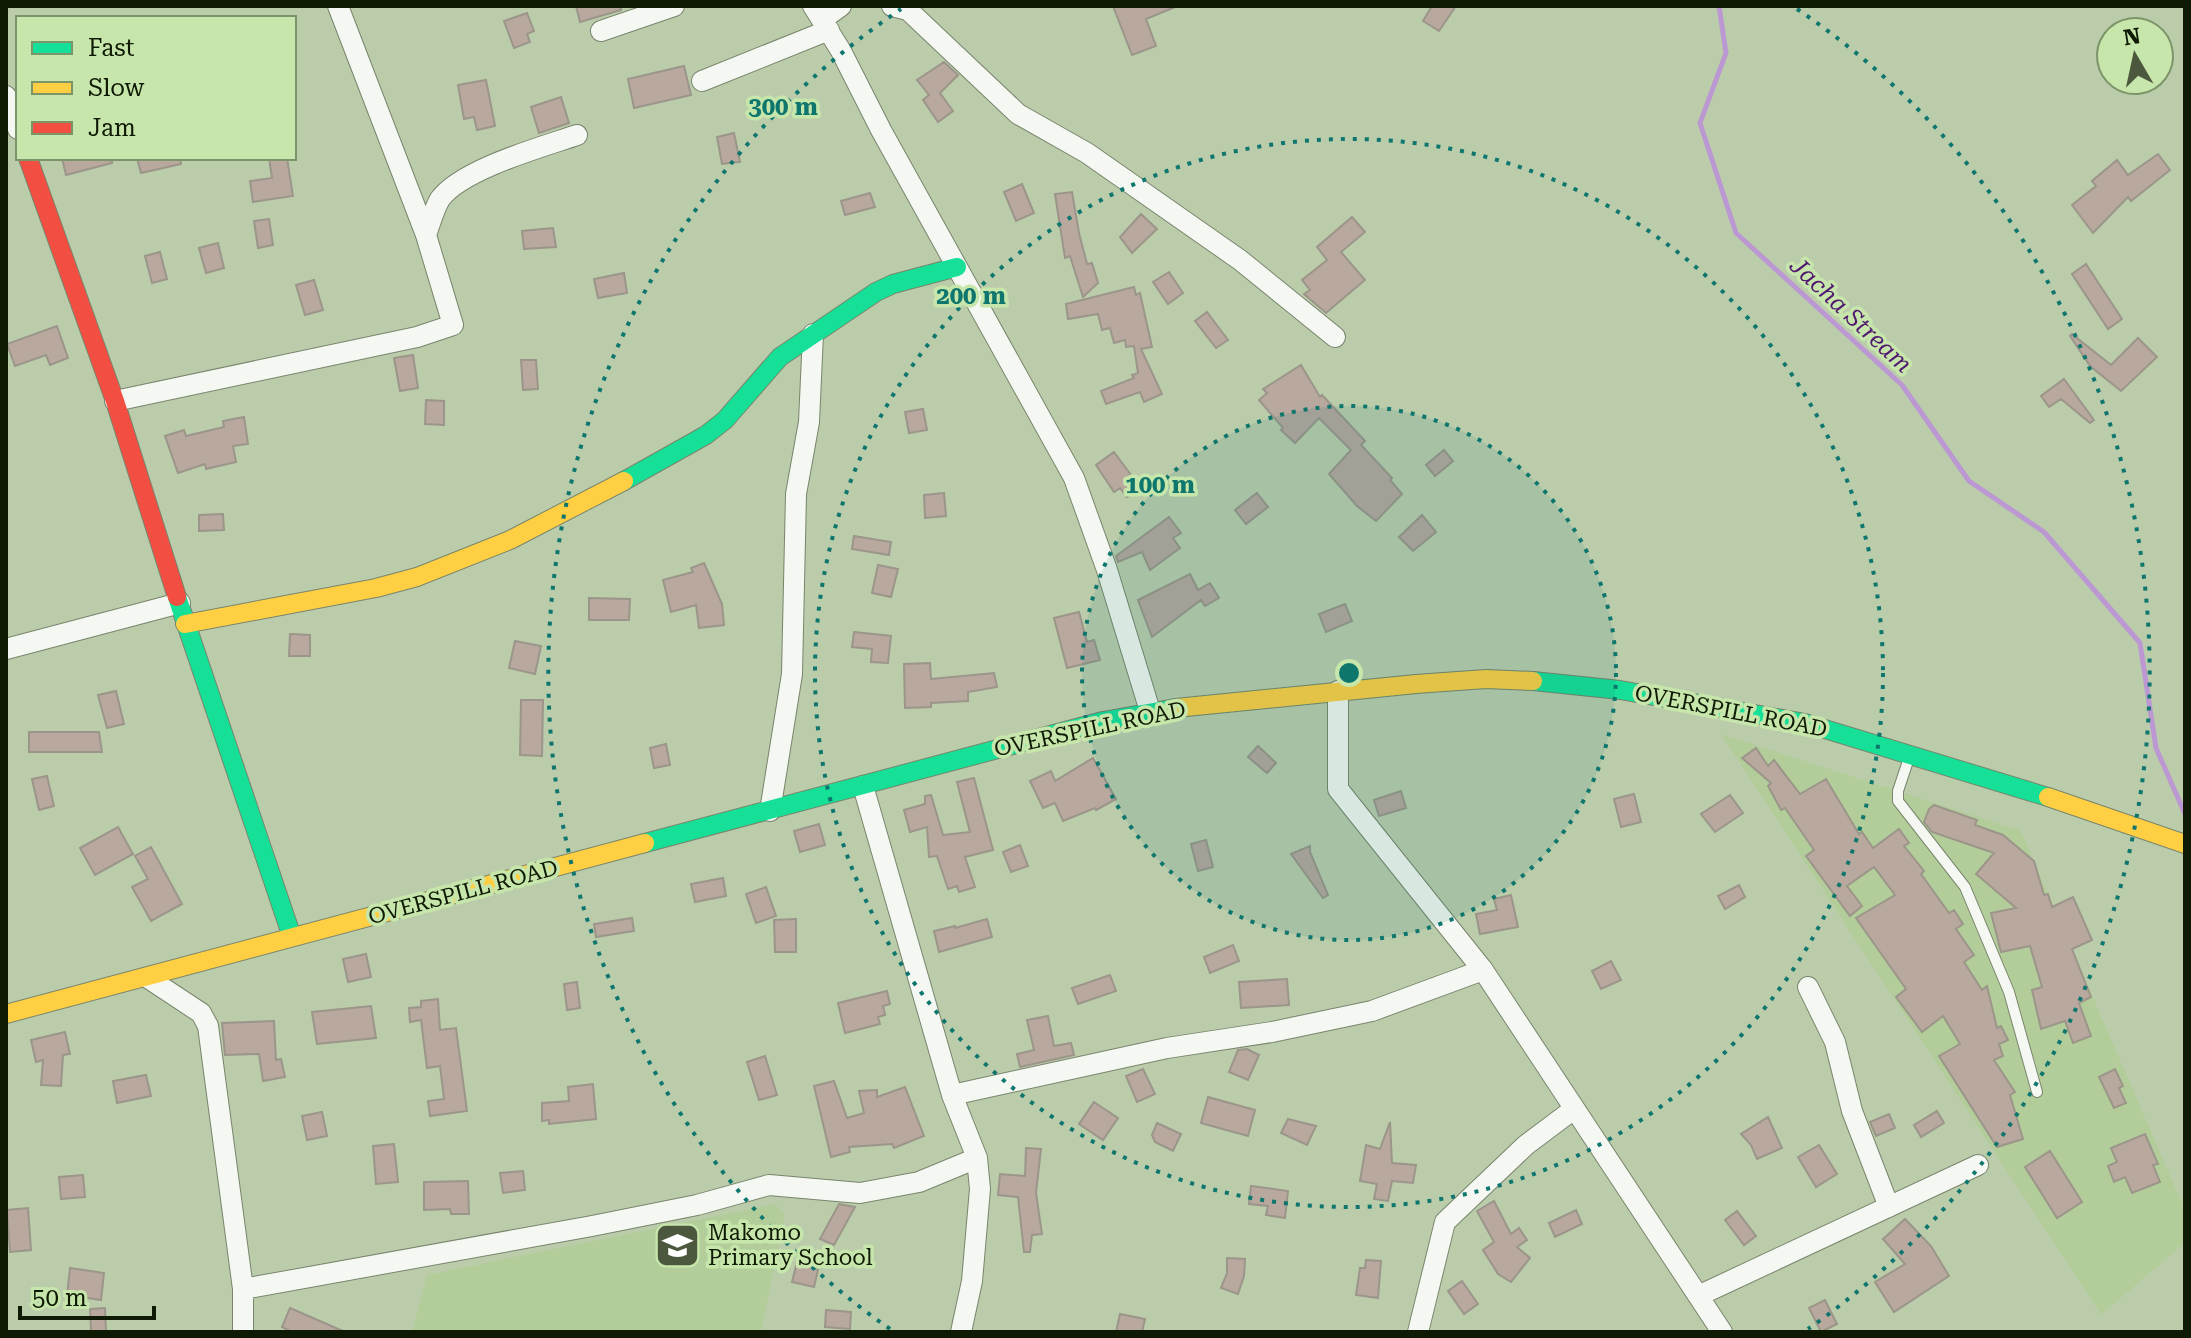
<svg xmlns="http://www.w3.org/2000/svg" width="2191" height="1338" font-family="'Roboto Serif',serif">
	<style>
		.built { fill: #b3cd9a }
		.lines { fill: none; stroke-linecap: round; stroke-linejoin: round }
		.stream { stroke: #bc98d3; stroke-width: 5 }
		.building { fill: #b8a89e; stroke: #9b9689; stroke-width: 2 }
		.lane-casing { stroke: #78856c; stroke-width: 12 }
		.street-casing { stroke: #78856c; stroke-width: 22 }
		.fast-casing { stroke: #78856c; stroke-width: 20 }
		.slow-casing { stroke: #78856c; stroke-width: 20 }
		.jam-casing { stroke: #78856c; stroke-width: 20 }
		.lane { stroke: #f5f7f2; stroke-width: 10 }
		.street { stroke: #f5f7f2; stroke-width: 20 }
		.fast { stroke: #16e098; stroke-width: 18 }
		.slow { stroke: #ffcf43; stroke-width: 18 }
		.jam { stroke: #f24e42; stroke-width: 18 }
		.ring { fill: none; stroke: #0f766e; stroke-width: 4; stroke-dasharray: 4 8 }
		.labels { text-anchor: middle; dominant-baseline: central; stroke-width: 7; stroke-linejoin: round; paint-order: stroke }
		.street-label { font-size: 22px; fill: #0f1a04; stroke: #c7e6ab }
		.poi-label { font-size: 22px; fill: #0f1a04; stroke: #c7e6ab; text-anchor: start }
		.water-label { font-size: 24px; font-style: italic; fill: #51186f; stroke: #c7e6ab }
		.centre { fill: #0f766e; stroke: #c7e6ab; stroke-width: 4 }
		.ring-label { font-size: 24px; text-anchor: middle; font-weight: bold; fill: #0f766e; stroke: #c7e6ab; stroke-width: 7; stroke-linejoin: round; paint-order: stroke }
	</style>
	<rect width="100%" height="100%" fill="#bbccab"/>
	<path class="built" d="M1721,734L2021,831L2185,1210V1243L2101,1315Z
		M775,1204L785,1214L761,1332H412L427,1275Z"/>
	<g class="lines">
		<path class="stream" d="M1719,6L1726,53L1700,123L1736,233L1902,385L1969,481L2044,532L2140,643L2156,748L2185,814"/>
	</g>
	<path class="building" d="M576,6H621V10L580,22Z
		M1113,6H1175V7L1146,19L1156,46L1132,55Z
		M1432,6H1456L1439,31L1423,21Z
		M527,13L534,31L527,34L530,42L514,48L504,21Z
		M944,62L958,75L940,93L953,111L938,122L923,100L929,95L917,80Z
		M684,66L691,95L634,108L628,79Z
		M486,80L495,126L477,130L474,117L464,119L458,85Z
		M561,97L569,123L539,133L531,107Z
		M734,133L740,162L722,164L717,137Z
		M2158,154L2170,170L2131,201L2128,197L2093,233L2072,205L2096,186L2092,181L2117,160L2128,175Z
		M62,158H112V163L66,175Z
		M137,158H180L181,164L141,173Z
		M269,158H287L293,196L253,202L250,181L272,178Z
		M1022,184L1034,213L1016,221L1004,192Z
		M1072,192L1079,233L1087,264L1092,263L1098,283L1083,297L1070,256L1065,258L1055,194Z
		M870,193L875,207L845,215L841,201Z
		M1141,214L1157,229L1132,253L1120,237Z
		M1352,217L1365,232L1341,252L1365,280L1326,313L1304,294L1310,290L1302,280L1327,260L1317,247Z
		M269,219L273,245L258,248L254,221Z
		M553,228L556,247L524,249L522,231Z
		M218,243L224,268L206,273L199,248Z
		M160,252L167,279L152,283L145,256Z
		M2086,264L2122,319L2108,329L2072,274Z
		M1169,272L1183,293L1168,304L1153,282Z
		M624,273L627,293L598,298L594,279Z
		M314,280L323,310L305,315L296,285Z
		M1134,287L1136,295L1140,293L1152,347L1141,349L1162,394L1144,402L1140,392L1106,404L1101,391L1134,378L1132,375L1138,373L1134,346L1126,347L1125,340L1114,343L1110,328L1102,330L1098,314L1068,319L1066,304Z
		M1207,312L1228,340L1216,348L1195,321Z
		M57,326L68,358L50,365L46,355L15,366L7,344Z
		M2072,334L2111,365L2138,338L2157,357L2121,391L2090,366L2070,336Z
		M413,355L418,388L400,391L394,358Z
		M521,360H536L538,389L523,390Z
		M1301,365L1320,397L1322,395L1365,441L1361,445L1392,478L1390,480L1402,494L1376,521L1357,506L1329,474L1351,450L1319,418L1295,443L1281,430L1283,428L1259,400L1267,393L1263,389Z
		M2064,379L2094,420L2090,423L2061,399L2049,407L2041,396Z
		M426,400L444,401V425L425,424Z
		M923,409L927,430L909,433L905,412Z
		M244,417L248,444L233,446L236,462L206,469L205,464L178,473L165,436L184,430L186,436L224,427L223,421Z
		M1444,450L1453,461L1435,476L1426,465Z
		M1114,452L1140,487L1127,497L1120,488L1114,492L1096,465Z
		M944,493L946,516L925,518L924,495Z
		M1257,493L1268,507L1246,524L1235,510Z
		M223,514L224,530L199,531V515Z
		M1422,515L1436,532L1413,551L1399,537Z
		M1169,517L1181,533L1173,538L1180,548L1150,570L1142,552L1118,562L1116,556Z
		M854,536L891,542L889,555L852,549Z
		M704,563L722,604L724,625L699,628L696,605L671,612L663,580L693,572L691,568Z
		M878,565L898,569L891,597L872,593Z
		M1190,574L1198,590L1210,583L1219,598L1205,606L1201,600L1152,637L1138,600Z
		M589,598L630,599L629,620H589Z
		M1345,604L1352,621L1326,632L1319,614Z
		M1079,612L1087,642L1094,640L1100,660L1067,668L1054,618Z
		M854,632L891,636L888,663L871,662L872,649L852,647Z
		M290,634L310,635V656H289Z
		M515,641L541,646L535,674L509,668Z
		M930,663L931,679L994,673L997,687L968,692V701L931,703V707L905,708L904,664Z
		M116,691L124,724L107,728L98,695Z
		M521,700H543L542,756L520,755Z
		M29,732H99L102,752H29Z
		M666,744L670,765L654,768L650,748Z
		M1258,746L1276,763L1267,773L1248,757Z
		M1756,748L1768,766L1774,760L1800,794L1826,779L1859,834L1862,832L1873,848L1899,829L1909,843L1904,846L1924,871L1921,874L1949,913L1954,910L1963,924L1956,929L1974,955L1964,962L1982,990L1987,986L1997,1028L2001,1026L2008,1040L1999,1044L2003,1056L1994,1060L2015,1092L2010,1095L2023,1139L1997,1147L1939,1056L1960,1044L1943,1016L1922,1032L1896,997L1906,989L1856,918L1895,895L1874,867L1847,886L1862,906L1850,916L1806,856L1814,850L1785,808L1781,810L1768,786L1771,783L1742,758Z
		M1093,758L1116,799L1096,810L1095,808L1063,821L1055,803L1043,808L1030,781L1051,771L1055,781Z
		M47,776L54,806L39,810L32,779Z
		M974,778L993,850L965,857L975,887L959,892L957,886L948,889L937,856L929,857L927,827L910,832L904,810L925,804V796L931,795L943,835L970,832L957,782Z
		M1401,791L1406,808L1379,816L1374,800Z
		M1634,794L1641,822L1621,827L1614,799Z
		M1730,795L1743,813L1715,832L1701,814Z
		M1934,805L1977,820L1975,825L2003,835L2034,861L2044,895L2048,894L2052,907L2073,897L2092,940L2072,949L2091,997L2079,1003L2091,1036L2073,1043L2065,1021L2041,1029L2032,990L2042,987L2030,946L2001,952L1991,913L2016,908L1976,874L1994,853L1932,832L1924,822L1929,809Z
		M819,824L825,845L800,852L794,831Z
		M118,827L133,854L95,875L80,848Z
		M1206,840L1213,867L1198,871L1191,844Z
		M1020,845L1028,866L1011,872L1003,852Z
		M1310,846V852L1328,895L1323,898L1291,854Z
		M151,847L182,904L151,921L132,887L148,879L135,856Z
		M723,878L726,896L695,902L691,884Z
		M1739,885L1745,897L1725,909L1718,896Z
		M766,887L776,916L756,923L746,894Z
		M1511,895L1518,927L1480,934L1476,914L1497,910L1494,899Z
		M632,918L634,931L596,937L594,924Z
		M796,919V952H775L774,920Z
		M987,919L992,937L939,952L934,931L955,926V928Z
		M1233,945L1239,961L1210,973L1204,957Z
		M366,954L371,977L348,982L343,959Z
		M1611,961L1621,980L1601,989L1592,971Z
		M1110,975L1116,991L1078,1004L1072,988Z
		M1287,979L1289,1005L1241,1008L1239,982Z
		M577,982L580,1008L567,1010L564,984Z
		M887,991L890,1004L883,1006L885,1015L878,1017L880,1024L845,1033L838,1003Z
		M438,999L440,1030L456,1028L467,1111L430,1116L428,1101L444,1099L440,1066L427,1068L421,1020L410,1022L409,1008L421,1007V1001Z
		M371,1006L376,1038L317,1044L312,1012Z
		M1048,1016L1054,1046L1071,1043L1074,1055L1020,1067L1017,1054L1034,1050L1027,1020Z
		M274,1021L276,1060L281,1059L285,1077L263,1081L259,1054L225,1055L222,1023Z
		M65,1032L70,1054L63,1055L61,1086L41,1085L43,1060L36,1062L31,1040Z
		M1247,1049L1259,1055L1248,1080L1229,1072L1238,1050Z
		M765,1056L777,1095L759,1100L747,1062Z
		M1143,1069L1155,1094L1137,1102L1126,1076Z
		M2115,1069L2123,1086L2119,1088L2126,1103L2114,1108L2099,1077Z
		M146,1075L151,1096L117,1103L113,1081Z
		M834,1081L847,1118L864,1113L859,1091L877,1090V1097L905,1087L924,1136L894,1148L892,1144L849,1147L850,1152L831,1157L814,1086Z
		M593,1084L596,1119L549,1124V1120L542,1121V1103L569,1101L568,1087Z
		M1208,1097L1255,1110L1248,1136L1201,1123Z
		M1094,1102L1118,1118L1103,1140L1079,1124Z
		M1937,1111L1944,1123L1921,1137L1914,1125Z
		M322,1112L327,1136L307,1140L302,1116Z
		M1889,1114L1895,1128L1876,1136L1870,1122Z
		M1768,1117L1782,1148L1757,1159L1751,1145L1741,1134Z
		M1288,1119L1316,1126L1307,1145L1281,1133Z
		M1390,1122L1392,1163L1416,1165L1413,1183L1392,1181L1388,1201L1374,1199L1377,1184L1360,1181L1366,1145L1380,1149Z
		M1157,1123L1181,1134L1173,1151L1155,1142L1152,1135Z
		M2145,1134L2158,1164L2153,1165L2160,1182L2132,1193L2125,1177L2114,1182L2108,1166L2117,1162L2111,1148Z
		M394,1144L398,1182L376,1184L373,1146Z
		M1819,1145L1837,1174L1816,1187L1798,1157Z
		M1026,1148L1041,1149L1036,1193L1042,1234L1032,1235L1030,1252H1024L1018,1197L998,1195L1000,1174L1025,1176Z
		M2050,1151L2082,1202L2057,1218L2025,1167Z
		M523,1171L525,1190L503,1193L500,1173Z
		M83,1175L85,1197L61,1199L59,1177Z
		M468,1181L469,1214H451L450,1209L424,1210V1182Z
		M1251,1186L1288,1191L1285,1218L1266,1215L1268,1206L1249,1204Z
		M1494,1201L1511,1234L1519,1228L1527,1240L1517,1247L1530,1258L1511,1282L1498,1274L1483,1250L1494,1242L1477,1211Z
		M839,1204L855,1207L834,1245L820,1239Z
		M28,1208L31,1250L10,1252L7,1210Z
		M1576,1210L1582,1224L1555,1237L1549,1223Z
		M1737,1211L1756,1236L1744,1245L1725,1220Z
		M1905,1219L1931,1246L1949,1276L1894,1312L1875,1282L1905,1264L1883,1239Z
		M799,1254L814,1258L812,1268L818,1270L814,1287L792,1282Z
		M1227,1258L1245,1259L1244,1276L1238,1294L1221,1288L1227,1273Z
		M1366,1260L1381,1261L1378,1298L1356,1295L1360,1268H1365Z
		M70,1268L104,1273L101,1300L67,1295Z
		M1462,1281L1478,1304L1464,1314L1448,1291Z
		M1825,1300L1837,1324L1821,1332L1809,1308Z
		M105,1308L106,1331H91L90,1309Z
		M290,1308L345,1332H292L282,1327Z
		M826,1310L851,1312L850,1329L825,1327Z
		M1120,1314L1145,1319L1142,1332H1116Z"/>
	<g class="lines">
		<defs>
			<path id="lane" d="M1910,755L1898,791V801L1965,887L2009,992L2037,1092"/>
			<path id="street" d="M813,6L841,51L881,130L1074,478L1107,570L1150,711
				M892,6L908,10L1018,114L1087,153L1240,260L1335,337
				M823,19L841,6
				M601,31L674,6
				M702,81L829,30
				M6,96L18,129
				M426,235C430,224 434,209 440,199C462,169 542,147 577,135
				M115,401L417,337L453,325L426,235L338,6
				M6,649L180,603
				M1338,691V789L1483,970L1722,1332
				M863,786L952,1095L977,1158L980,1189L972,1281L961,1332
				M770,811L792,674L796,494L809,422L813,334
				M148,978L201,1013L208,1026L243,1289V1332
				M1808,987L1835,1042L1852,1111L1889,1207
				M952,1095L1167,1048L1272,1032L1372,1011L1483,970
				M243,1289L592,1226L697,1205L769,1185L860,1193L919,1182L977,1158
				M1698,1296L1978,1165
				M1418,1332L1445,1222L1526,1145L1574,1109"/>
			<path id="fast" d="M624,481L706,435L725,420L780,357L876,292L893,284L957,267
				M177,597L292,937
				M1533,681L1620,690L1805,723L2048,797
				M645,843L1103,721L1176,708"/>
			<path id="slow" d="M185,624L376,588L417,577L510,540L624,481
				M1176,708L1416,684L1486,679L1533,681
				M2048,797L2185,844
				M6,1014L645,843"/>
			<path id="jam" d="M28,158L115,401L177,597"/>
		</defs>
		<use href="#lane" class="lane-casing"/>
		<use href="#street" class="street-casing"/>
		<use href="#fast" class="fast-casing"/>
		<use href="#slow" class="slow-casing"/>
		<use href="#jam" class="jam-casing"/>
		<use href="#lane" class="lane"/>
		<use href="#street" class="street"/>
		<use href="#fast" class="fast"/>
		<use href="#slow" class="slow"/>
		<use href="#jam" class="jam"/>
	</g>
	<circle cx="1349" cy="673" r="267" fill="#0f766e" fill-opacity=".12"/>
	<g class="ring">
		<circle cx="1349" cy="673" r="267"/>
		<circle cx="1349" cy="673" r="534"/>
		<path d="M890 1329A801 801 0 0 1 901 9M1797 9A801 801 0 0 1 1808 1329"/>
	</g>
	<defs>
		<symbol id="school-square" viewBox="-11 -11 22 22"><rect x="-9" y="-9" width="18" height="18" rx="4" fill="#4b583e" stroke="#c7e6ab"/><path d="M0-5L7-2L0 1L-7-2ZM-4 1L0 2.5L4 1V4Q0 6-4 4Z" fill="#fff"/></symbol>
	</defs>
	<g fill-rule="evenodd">
		<use href="#school-square" x="652" y="1220" width="51" height="51"/>
	</g>
	<g class="labels">
		<g class="street-label">
			<text transform="translate(1731 711) rotate(11)">OVERSPILL ROAD</text>
			<text transform="translate(1090 729) rotate(-12)">OVERSPILL ROAD</text>
			<text transform="translate(463 892) rotate(-15)">OVERSPILL ROAD</text>
		</g>
		<g class="poi-label">
			<text x="708" y="1232">Makomo<tspan x="708" dy="25">Primary School</tspan></text>
		</g>
		<g class="water-label">
			<text transform="translate(1851 315) rotate(43)">Jacha Stream</text>
		</g>
	</g>
	<circle cx="1349" cy="673" r="12" class="centre"/>
	<g class="ring-label">
		<text x="783" y="115">300 m</text>
		<text x="971" y="304">200 m</text>
		<text x="1160" y="493">100 m</text>
	</g>
	<rect width="2191" height="1338" fill="none" stroke="#0f1a04" stroke-width="16"/>
	<rect x="16" y="16" width="280" height="144" fill="#c7e6ab" stroke="#7d9468" stroke-width="2"/>
	<rect x="32" y="42" width="40" height="12" fill="#16e098" stroke="#7d9468" stroke-width="2"/>
	<text x="88" y="56" font-size="24" fill="#0f1a04">Fast</text>
	<rect x="32" y="82" width="40" height="12" fill="#ffcf43" stroke="#7d9468" stroke-width="2"/>
	<text x="88" y="96" font-size="24" fill="#0f1a04">Slow</text>
	<rect x="32" y="122" width="40" height="12" fill="#f24e42" stroke="#7d9468" stroke-width="2"/>
	<text x="88" y="136" font-size="24" fill="#0f1a04">Jam</text>
	<g transform="translate(2135 56) rotate(351)"><circle r="38" fill="#c7e6ab" stroke="#7d9468" stroke-width="2"/>
	<path d="M0-6L14 30L0 20L-14 30Z" fill="#4b583e"/>
	<text y="-12" font-size="22" font-weight="bold" text-anchor="middle" fill="#0f1a04">N</text>
	</g>
	<path d="M20 1306v12h134v-12" fill="none" stroke="#0f1a04" stroke-width="4"/>
	<text x="32" y="1306" font-size="24" fill="#0f1a04" stroke="#c7e6ab" stroke-width="6" paint-order="stroke">50 m</text>
</svg>
